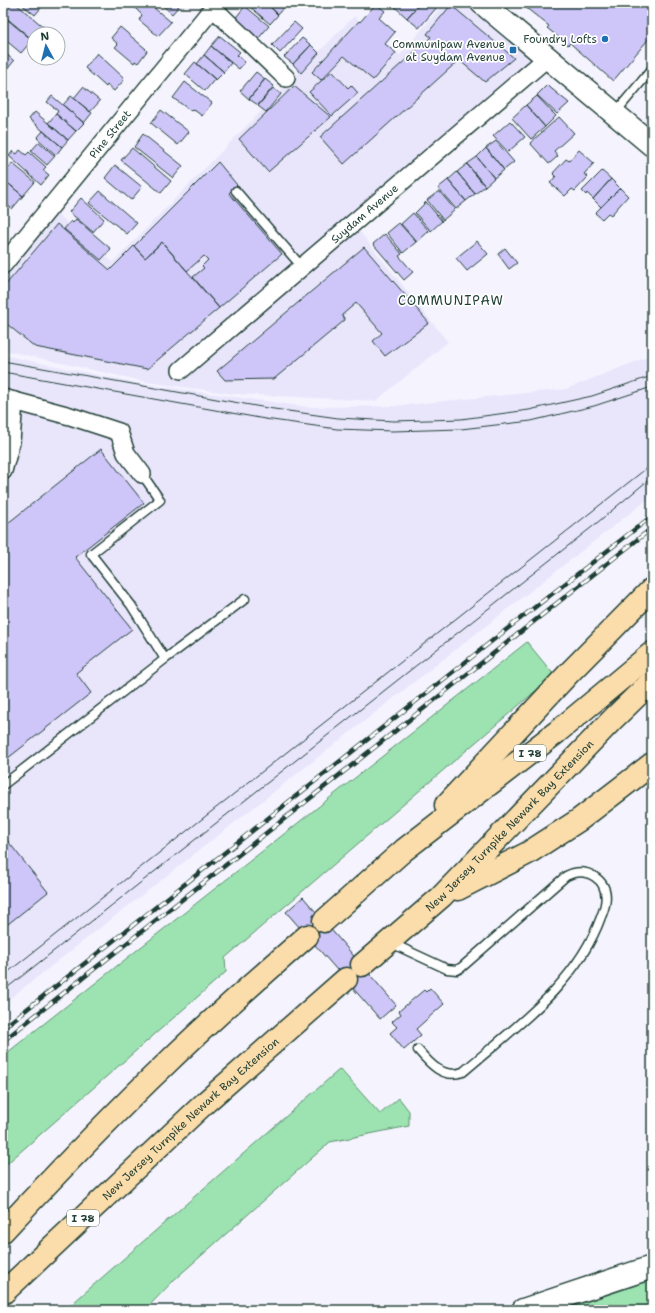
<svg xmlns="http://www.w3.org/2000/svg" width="655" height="1313" font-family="'Shantell Sans',sans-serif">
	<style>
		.built { fill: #e9e6fc }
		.green { fill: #9ce3b1; stroke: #5e9072 }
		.building { fill: #cec6f9; stroke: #1f3d34 }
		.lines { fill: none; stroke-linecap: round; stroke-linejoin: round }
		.lane-casing { stroke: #1f3d34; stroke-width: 11 }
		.street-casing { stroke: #1f3d34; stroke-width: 20 }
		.secondary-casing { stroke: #1f3d34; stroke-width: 25 }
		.highway-casing { stroke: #1f3d34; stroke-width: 25 }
		.lane { stroke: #fff; stroke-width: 8 }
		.street { stroke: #fff; stroke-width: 17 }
		.secondary { stroke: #fff; stroke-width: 22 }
		.highway { stroke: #fbddab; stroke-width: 22 }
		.tram { stroke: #1f3d34; stroke-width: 1 }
		.rail-casing { stroke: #1f3d34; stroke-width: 4.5 }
		.rail { stroke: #fff; stroke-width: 3; stroke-dasharray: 9; stroke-linecap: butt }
		.poi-dot { fill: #1f6fb2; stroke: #fff; stroke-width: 1.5 }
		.labels { text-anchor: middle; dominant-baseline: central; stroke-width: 3.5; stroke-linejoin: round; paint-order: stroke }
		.shield { fill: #fff; stroke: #627771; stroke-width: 1 }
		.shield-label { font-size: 10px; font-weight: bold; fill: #1f3d34 }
		.poi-label { font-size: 11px; fill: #1f3d34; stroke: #fff; text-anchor: end }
		.street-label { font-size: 11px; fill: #1f3d34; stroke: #fff }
		.quarter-label { font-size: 13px; letter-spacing: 1px; fill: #1f3d34; stroke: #fff }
	</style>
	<rect width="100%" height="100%" fill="#f5f4fe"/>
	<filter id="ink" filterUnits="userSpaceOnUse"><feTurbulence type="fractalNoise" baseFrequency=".025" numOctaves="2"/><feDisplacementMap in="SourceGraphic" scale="8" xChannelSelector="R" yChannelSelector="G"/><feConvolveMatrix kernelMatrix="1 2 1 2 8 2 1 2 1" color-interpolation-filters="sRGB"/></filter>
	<g filter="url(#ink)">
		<path class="built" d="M444,3H467L536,62L353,223L448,342L376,401L234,394L146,382L3,350V249L45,203L113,262L354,16L400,55Z
			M3,355L137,383L308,407L393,406L566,389L652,355V496L3,1004Z"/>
		<path class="green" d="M527,642L554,675L225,958L226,972L3,1167V1056Z
			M340,1069L380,1114L399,1098L409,1111V1126L330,1142L175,1279L145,1310H65Z
			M652,1280V1310H562Z"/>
		<path class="building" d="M11,3H15L52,34H34V41L3,15V12Z
			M20,3H45L35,15Z
			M140,3H148L171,22L158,36L139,20L142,15L135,8Z
			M160,3H180L178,5L179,6L172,14Z
			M248,3H266L278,15L270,24L247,4Z
			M266,3H278L283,8L278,14Z
			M398,3H420L407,18L395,7Z
			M420,3H434L438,6L419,28L407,18Z
			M520,3H652V35L613,81L570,43L568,45L547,28L549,26Z
			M376,4L385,11L379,18L395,32L385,44L396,53L373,80L344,56L321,80L312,72L359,21L360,22Z
			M451,5L514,58L485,82L459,60L344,164L320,137L431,37L427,34Z
			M245,6L269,26L258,39L234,20Z
			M3,16L32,40L21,53L3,38Z
			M294,22L302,29L280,53L272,45Z
			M120,27L146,49H145L147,51L138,63L135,61L134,63L115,47L118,44L111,38Z
			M220,36L240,52L237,55L245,62L239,69L211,46Z
			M302,38L311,45L293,64L284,57Z
			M311,45L319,53L301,73L293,64Z
			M211,46L231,63L224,72L204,55Z
			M3,51L14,61L4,73H3Z
			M97,53L123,77L124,80L114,91L107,85L106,87L85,68Z
			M204,55L224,72L216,80L197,64Z
			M195,62L215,79L205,91L185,74Z
			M332,71L348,88L351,85L358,93L332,116L309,92Z
			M256,72L265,79L249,99L240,91Z
			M265,79L274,86L258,105L249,99Z
			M185,82L212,103L202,116L193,109L191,111L173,98Z
			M547,85L569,103L557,114L537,95Z
			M294,86L331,117L268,172L239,139Z
			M83,87L100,101L90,112L74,98Z
			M273,88L281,94L266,112L258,106Z
			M52,96L84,123L76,131L56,114L58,111L47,102Z
			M71,96L92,113L84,123L63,105Z
			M537,96L556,116L545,127L526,105Z
			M526,105L545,127L531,139L512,118Z
			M161,110L189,132L178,145L151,123Z
			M35,112L68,140L62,147L29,119Z
			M56,114L76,131L68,140L48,123Z
			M559,117L574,133L554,151L558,156L549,164L530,143Z
			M510,121L525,137L508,152L493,136Z
			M43,131L62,147L56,155L37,138Z
			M143,134L183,166L173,178L134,147Z
			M496,141L514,162L504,170L486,148Z
			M39,142L55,156L47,165L31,151Z
			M132,148L171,181L161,193L121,160Z
			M486,148L504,170L494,178L477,157Z
			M20,150L26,155L29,152L46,167L43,170L49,175L41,185L9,156L13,151L17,154Z
			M579,150L594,163L584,174L588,177L575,191L572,189L565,196L550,183L556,176L553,173L566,159L569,161Z
			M477,157L494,178L485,186L467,164Z
			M218,162L237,185L229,193L282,254L219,308L193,277L204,268L202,266L208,260L204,256L187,271L162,242L145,258L134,246Z
			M3,163L9,168L12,163L35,182L23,196L3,179Z
			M467,164L485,186L475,194L457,172Z
			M115,165L142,187L131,200L105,178Z
			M602,171L611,179L593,199L587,193L586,195L582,191Z
			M457,172L475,194L466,201L448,180Z
			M3,179L23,196L12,209L3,201Z
			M611,179L620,188L601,207L593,199Z
			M448,180L466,201L456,209L438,188Z
			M620,188L628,196L611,215L608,213L602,219L595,213Z
			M100,191L137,223L127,234L89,203Z
			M439,191L455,210L443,220L427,200Z
			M81,198L104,219L93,232L69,212Z
			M426,202L442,221L431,231L415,213Z
			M413,213L429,231L417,242L401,224Z
			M76,219L111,249L101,260L64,229L71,221L73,223Z
			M399,223L416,242L403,253L387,233Z
			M57,224L110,270L134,246L145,258L162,242L219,308L147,369L35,347L3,321V288Z
			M385,234L402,254L399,256L413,272L404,280L373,244Z
			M477,241L488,254L467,271L456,258Z
			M364,247L429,323L385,356L373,341L382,333L356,303L342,315L345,320L274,379L225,380L217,371Z
			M505,248L517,263L509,269L498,254Z
			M101,449L144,503L75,557L132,629L76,673L91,693L3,762V527Z
			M3,835L48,892L3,928Z
			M303,897L396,1005L380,1019L286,912Z
			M430,988L444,1004L416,1029L421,1035L404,1050L390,1033L397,1027L392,1022L401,1014L399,1011L424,990L426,992Z"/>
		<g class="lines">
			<defs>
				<path id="lane" d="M615,113L652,69
					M236,191L302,267
					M165,659L245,599
					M3,785L165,659L131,605L91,554L160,500L142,474
					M391,943L447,969L457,970L462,967L566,876C576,871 586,871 595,877C610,887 607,903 601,917C577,984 515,1027 463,1072C443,1079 430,1064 418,1050"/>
				<g id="street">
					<path d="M213,8L286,78"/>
					<path id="s1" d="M3,265L217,3"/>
					<path id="s2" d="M181,370L547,58"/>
					<path d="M3,398L70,416L119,432L126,453L142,474"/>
					<path d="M3,471L11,442L14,401"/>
				</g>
				<path id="secondary" d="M482,3L652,145
					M523,1310L652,1267"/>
				<g id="highway">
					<path d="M446,805L570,672L652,589"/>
					<path d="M458,889L528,853L579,820L652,764"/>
					<path d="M324,921L404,850L557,732L652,653"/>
					<path id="s3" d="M362,965L441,897L613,719L652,681"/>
					<path d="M3,1231C57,1173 111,1116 168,1062C213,1018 260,977 307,936"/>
					<path id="s4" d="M3,1293L207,1101L346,979"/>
				</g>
			</defs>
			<use href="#lane" class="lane-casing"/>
			<use href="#street" class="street-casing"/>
			<use href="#secondary" class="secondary-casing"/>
			<use href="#highway" class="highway-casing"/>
			<use href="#lane" class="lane"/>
			<use href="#street" class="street"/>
			<use href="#secondary" class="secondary"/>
			<use href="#highway" class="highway"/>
			<path class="tram" d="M3,361L267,408L338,418L394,421L461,419L529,410L592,396L652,376
				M3,372L265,419L337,429L393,431L461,429L531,421L594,406L652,387
				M3,976L652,464
				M3,991L592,527L652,477"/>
			<defs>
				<path id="rail" d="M3,1028L521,618L652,516
					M3,1041L652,528"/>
			</defs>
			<use href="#rail" class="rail-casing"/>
			<use href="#rail" class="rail"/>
		</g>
	</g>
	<g class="poi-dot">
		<circle cx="605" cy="39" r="4"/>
		<rect x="509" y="46" width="8" height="8" rx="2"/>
	</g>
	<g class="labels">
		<g class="shield">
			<rect x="514" y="745" width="32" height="16" rx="3"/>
			<rect x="67" y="1210" width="32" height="16" rx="3"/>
		</g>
		<g class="shield-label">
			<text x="530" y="753">I 78</text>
			<text x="83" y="1218">I 78</text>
		</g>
		<g class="poi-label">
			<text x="597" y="39">Foundry Lofts</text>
			<text x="505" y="44">Communipaw Avenue<tspan x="505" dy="13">at Suydam Avenue</tspan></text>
		</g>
		<g class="street-label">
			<text stroke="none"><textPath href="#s1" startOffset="169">Pine Street</textPath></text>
			<text stroke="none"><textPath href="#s2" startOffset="241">Suydam Avenue</textPath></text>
			<text stroke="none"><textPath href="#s3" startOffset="203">New Jersey Turnpike Newark Bay Extension</textPath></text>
			<text stroke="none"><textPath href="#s4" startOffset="256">New Jersey Turnpike Newark Bay Extension</textPath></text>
		</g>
		<g class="quarter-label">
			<text x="451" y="300">COMMUNIPAW</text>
		</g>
	</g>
	<rect width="655" height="1313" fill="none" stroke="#fff" stroke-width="16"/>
	<rect x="8" y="8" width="639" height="1297" fill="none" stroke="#1f3d34" stroke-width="1.5" filter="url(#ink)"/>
	<g transform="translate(46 46) rotate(353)"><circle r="19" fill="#ffffff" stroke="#a5b1ae"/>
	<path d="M0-3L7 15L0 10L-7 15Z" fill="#1f6fb2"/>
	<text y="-6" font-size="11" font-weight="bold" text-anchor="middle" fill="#1f3d34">N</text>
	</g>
</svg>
